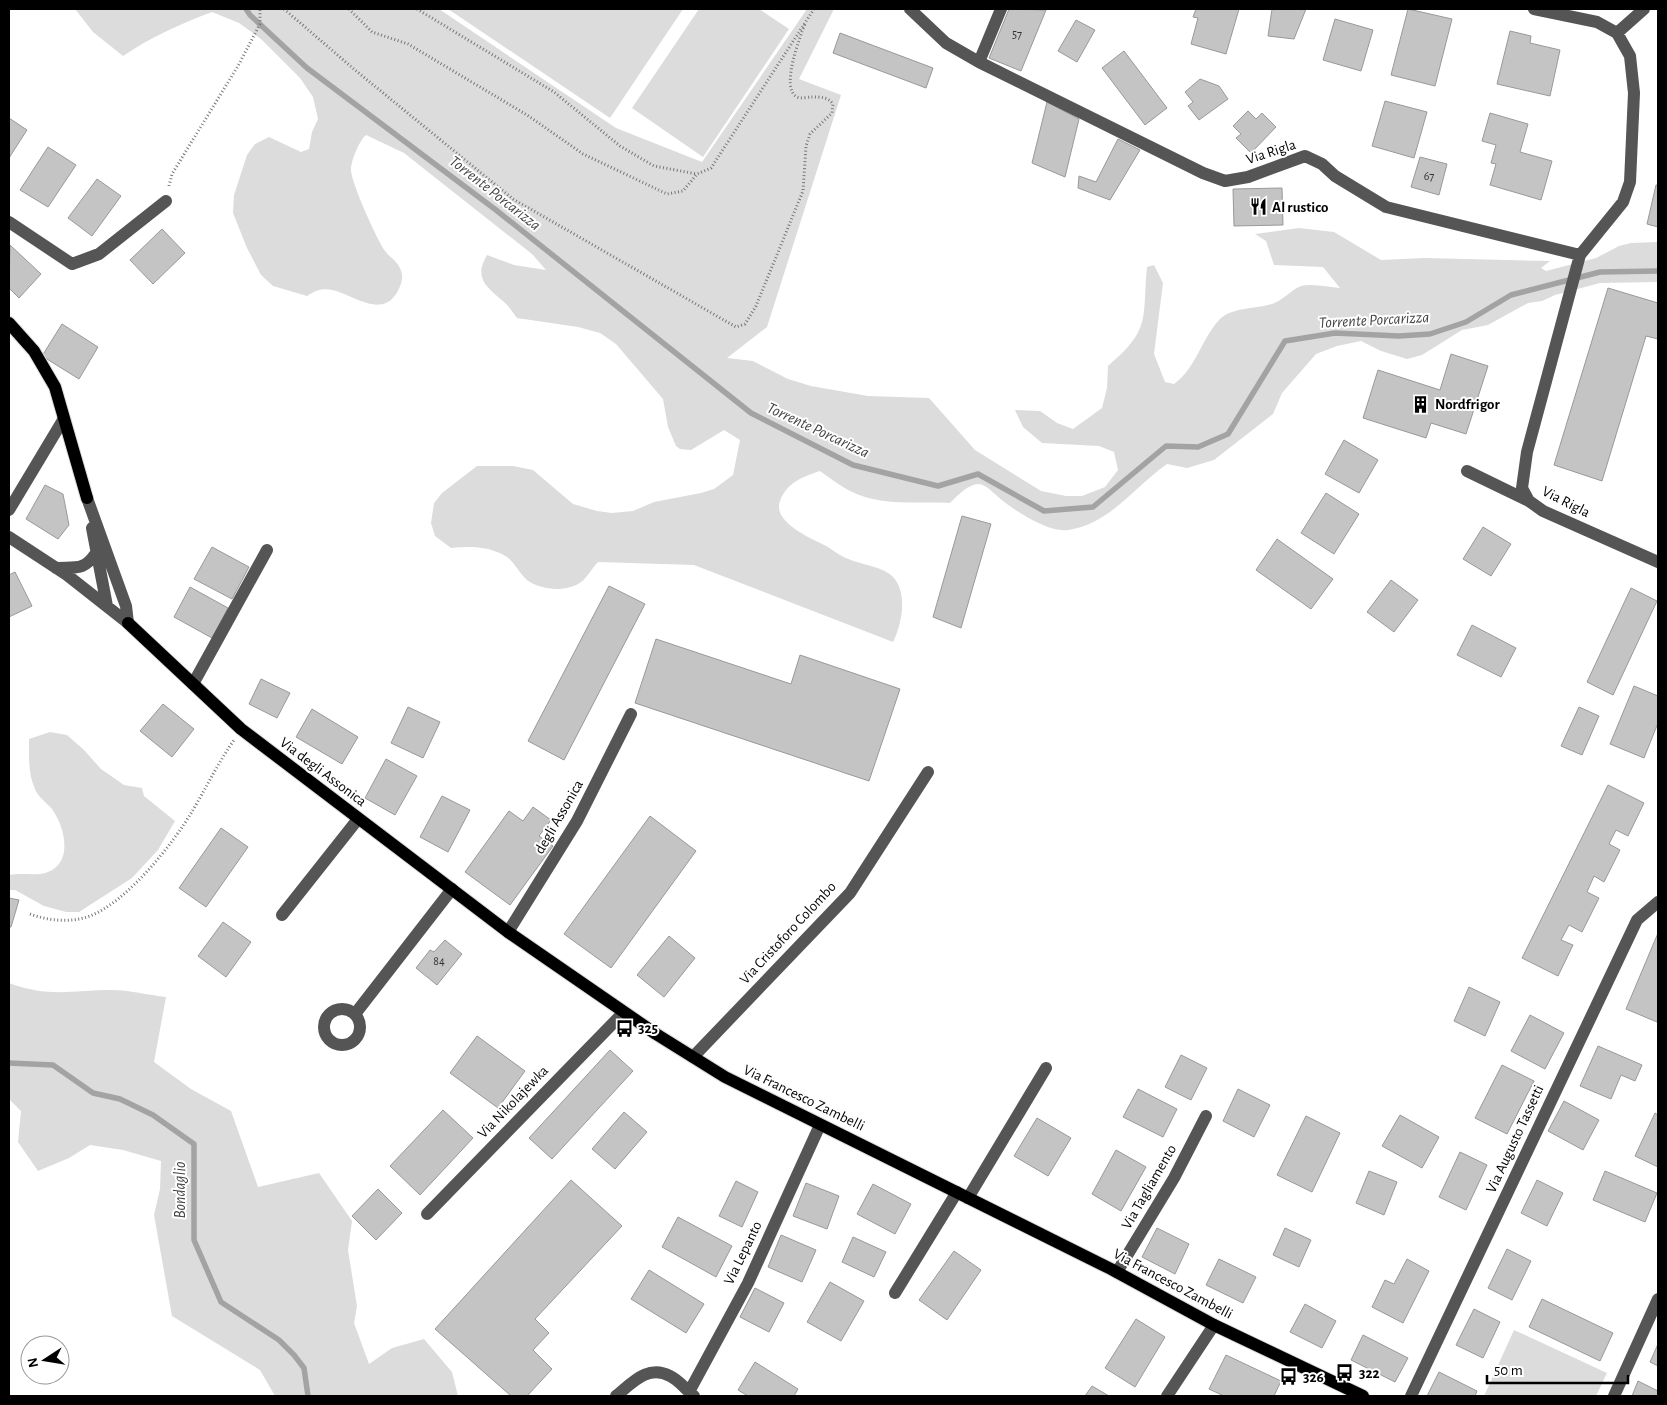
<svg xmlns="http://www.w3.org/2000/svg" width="1667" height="1405" font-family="'Alegreya Sans',sans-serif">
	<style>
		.green { fill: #dcdcdc }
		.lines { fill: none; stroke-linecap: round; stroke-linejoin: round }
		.stream { stroke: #a3a3a3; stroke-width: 5.5 }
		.building { fill: #c4c4c4; stroke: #999 }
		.major-casing { stroke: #dbdbdb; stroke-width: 14 }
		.path { stroke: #777; stroke-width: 3; stroke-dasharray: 1 2.5; stroke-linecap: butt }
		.minor { stroke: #555; stroke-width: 12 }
		.major { stroke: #000; stroke-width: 12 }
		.labels { text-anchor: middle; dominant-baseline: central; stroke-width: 4; stroke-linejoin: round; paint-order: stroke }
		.number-label { font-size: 12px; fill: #313131 }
		.street-label { font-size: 15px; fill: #000; stroke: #fff }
		.poi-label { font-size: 15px; font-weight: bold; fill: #000; stroke: #fff; text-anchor: start }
		.water-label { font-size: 16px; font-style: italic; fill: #444; stroke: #fff }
	</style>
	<rect width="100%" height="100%" fill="#fff"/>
	<path class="green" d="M75,9H439L616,128L702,162L807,9H834L799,79L841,95L767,327L727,358L753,361L788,379L811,386L868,396L929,398L975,450L1041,491L1066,496H1082L1105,487L1118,470L1114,452L1099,446L1042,443L1023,427L1015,410L1040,411L1057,423L1073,429L1102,408L1107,388L1108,366C1152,329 1142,318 1147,267L1154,265L1163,283L1154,354L1165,382L1174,384C1197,367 1201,339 1220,319C1233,307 1256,309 1272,304C1282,301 1291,290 1301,286C1313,283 1328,287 1340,288L1323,267L1274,265L1266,241L1255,234L1299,228L1334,232L1381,260L1424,258L1550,261L1541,268L1546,271L1596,258L1619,246L1631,243L1658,242V282L1600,283L1555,295L1542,301L1528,303L1488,325L1462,330L1422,355L1407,359L1381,351L1361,341L1337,346L1316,354L1282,393L1273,414L1214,460L1187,468L1167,464C1134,487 1110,524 1068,530C1049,533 1017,512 1003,501C996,496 987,484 978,484C967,485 957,496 950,503C917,501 881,507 850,491C840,486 830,478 820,471C803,477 787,482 780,501C772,523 813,539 828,547C835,552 842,557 851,560C863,565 884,567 893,577C908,593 902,624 893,642L694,565L598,562C592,568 587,578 581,582C566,593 540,590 527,580C519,573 515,563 507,557C490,546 470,546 451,548L435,536L431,523L434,503L442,493L477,466H513L533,470L573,504L597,511L612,513L633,511L654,502L701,493L714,489L733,475L740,440L724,430L691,450L680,449L676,446L668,427L663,399L616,344L600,333L578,327L517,318C513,313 509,306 504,302C487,287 473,279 487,255L514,265L546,270L532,254L404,153L366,135C359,141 351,161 351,170C351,182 377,240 385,251C391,259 400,262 402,275C403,282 398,293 392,299C376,315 347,292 332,290C321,288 315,291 307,296L273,286L261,275L247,248L233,213L234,195L247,155L255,144L269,137L301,152L309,149L312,132L318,119L313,97L300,78L261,39L239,23L212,12C180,24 151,37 123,56L93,32Z
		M448,9H683L610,118Z
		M699,9H759L789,29L703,157L632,108Z
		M50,732L67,735L84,750L101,769L124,785L142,788L144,796L175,821L158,850L132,878L79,912H66L44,906L15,890H9V875C19,873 29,875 40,874C74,869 67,830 52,809C47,803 38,797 35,789C28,774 29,756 29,739Z
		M9,983C49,998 72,990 112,990C129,990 148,995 166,997L154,1062L191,1089L231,1111L258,1187L319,1173L352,1221L348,1250L357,1306L354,1323L369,1364L392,1348L424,1339L452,1372L458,1396H275L260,1370L172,1316L154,1215L160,1189L161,1161L123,1150L90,1145L69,1158L38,1171L18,1142L21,1111L9,1099Z
		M1514,1330L1607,1373L1596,1396H1484Z"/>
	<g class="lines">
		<path class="stream" d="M246,9L250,15L307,68L496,210L751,413L853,465L938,486L978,474L1044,511L1093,507L1166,446L1198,447L1228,434L1285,341L1335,333L1399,336L1430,334L1466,322L1511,295L1600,272L1658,271
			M9,1063L53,1065L93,1093L120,1099L153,1115L194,1144V1240L221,1302L279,1340L294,1355L304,1368L308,1396"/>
	</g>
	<path class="building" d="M1009,9L1046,10L1021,71L989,58Z
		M1196,9H1239L1226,54L1191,44L1198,18L1193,17Z
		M1272,9H1306L1294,39L1268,36Z
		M1408,9L1452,19L1435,86L1391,75Z
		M1335,19L1373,30L1361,71L1323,60Z
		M1076,20L1095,30L1077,62L1058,51Z
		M1510,31L1531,36L1530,43L1560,50L1550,96L1497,84Z
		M840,33L933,68L926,88L833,53Z
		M1124,51L1167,108L1145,125L1102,68Z
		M1200,79L1219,86L1228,99L1199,120L1188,106L1193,102L1185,92Z
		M1385,101L1427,112L1414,158L1372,146Z
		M1047,102L1079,119L1065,177L1032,163Z
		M1248,111L1256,119L1262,113L1276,127L1251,153L1236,138L1241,134L1233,126Z
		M1490,113L1528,124L1520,152L1552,161L1541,200L1490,185L1496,164L1491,163L1496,145L1482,141Z
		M9,118L27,130L9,158Z
		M1118,139L1140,150L1110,200L1078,188L1079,176L1096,182Z
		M48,147L76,165L48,207L20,190Z
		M1420,157L1447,164L1439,195L1411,187Z
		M97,179L121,196L92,236L68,218Z
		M1656,185H1658V227L1647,224Z
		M1282,188L1283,225L1234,226L1233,189Z
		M162,229L185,253L153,284L130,260Z
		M10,245L41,274L19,298L9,288Z
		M1608,288L1658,303V339L1646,336L1602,481L1554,465Z
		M62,324L98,347L79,379L42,356Z
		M1451,354L1488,366L1466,434L1431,423L1426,438L1363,418L1378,370L1440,390Z
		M1344,440L1378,460L1359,493L1325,474Z
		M45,485L63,494L69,525L58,539L26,519Z
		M1326,493L1359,514L1334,554L1301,533Z
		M962,516L991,524L961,628L933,617Z
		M1483,527L1511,544L1491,576L1463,559Z
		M1277,539L1333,579L1311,609L1256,570Z
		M212,547L249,567L232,599L194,579Z
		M15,572L32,606L9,617V575Z
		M1391,580L1418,600L1394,632L1367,612Z
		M609,586L645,604L564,760L528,741Z
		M190,587L228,608L212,638L174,617Z
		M1631,588L1657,601L1613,695L1587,682Z
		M1472,625L1516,648L1501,677L1457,655Z
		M656,639L791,684L800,655L900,689L869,781L635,703Z
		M261,679L290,693L277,718L249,704Z
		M1634,686L1658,696V723L1644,758L1610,744Z
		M163,704L194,729L172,757L140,731Z
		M408,707L440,722L423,758L391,743Z
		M1579,707L1599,716L1582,755L1561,746Z
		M312,709L358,737L342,764L296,737Z
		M386,759L417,776L395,815L365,798Z
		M1608,785L1644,803L1628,836L1616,830L1609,844L1620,850L1604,882L1594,876L1587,892L1599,898L1582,932L1569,925L1561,940L1573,945L1558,976L1522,958Z
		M442,796L470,810L448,852L420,837Z
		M533,807L551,820L539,836L553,846L510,905L465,872L509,811L523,821Z
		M650,816L696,851L611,968L564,934Z
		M221,828L248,847L206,907L179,888Z
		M9,898L19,900L11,927H9Z
		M223,922L251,942L226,977L198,956Z
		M1658,933V1019L1657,1022L1626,1009Z
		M669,936L695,958L664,997L637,975Z
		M445,940L462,954L437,985L416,968L430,950L434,952Z
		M1469,987L1500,1002L1485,1036L1454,1021Z
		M1530,1015L1564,1033L1545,1069L1511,1051Z
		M477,1036L525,1071L498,1108L450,1073Z
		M1598,1046L1642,1065L1635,1081L1621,1075L1611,1099L1580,1086Z
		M610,1050L633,1071L552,1159L529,1138Z
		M1181,1055L1207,1068L1191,1100L1165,1087Z
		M1502,1065L1534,1081L1507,1134L1475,1118Z
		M1138,1089L1177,1109L1163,1137L1123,1117Z
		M1238,1089L1270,1105L1254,1137L1223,1121Z
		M1564,1101L1599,1120L1583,1150L1548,1131Z
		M443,1110L473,1138L420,1195L390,1166Z
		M624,1112L647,1132L615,1169L592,1149Z
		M1655,1113L1658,1115V1167L1635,1156Z
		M1400,1115L1439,1137L1422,1168L1382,1146Z
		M1306,1116L1340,1133L1312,1192L1277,1175Z
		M1037,1118L1071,1138L1048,1176L1014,1156Z
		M1116,1150L1146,1167L1121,1211L1092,1194Z
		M1460,1152L1487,1165L1466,1210L1439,1197Z
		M1369,1171L1397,1182L1384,1215L1356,1203Z
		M1605,1171L1657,1193L1645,1222L1593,1200Z
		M571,1180L622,1226L535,1319L549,1333L533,1350L552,1369L527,1396H511L435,1329Z
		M1537,1180L1563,1193L1547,1226L1521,1213Z
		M736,1181L758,1192L742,1227L719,1216Z
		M806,1183L839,1196L827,1229L793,1216Z
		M873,1184L911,1204L895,1234L857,1214Z
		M378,1189L402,1213L376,1240L352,1216Z
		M678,1217L732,1246L716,1277L662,1247Z
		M1157,1228L1189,1244L1175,1274L1142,1257Z
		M1285,1228L1311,1240L1299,1267L1273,1255Z
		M781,1235L816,1250L802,1282L768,1267Z
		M853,1237L886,1252L874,1277L842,1262Z
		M1507,1249L1531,1261L1512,1300L1488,1288Z
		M954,1251L981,1270L947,1320L919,1300Z
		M1219,1259L1256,1277L1243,1303L1206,1285Z
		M1407,1259L1429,1271L1403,1323L1372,1307L1385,1280L1394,1284Z
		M649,1270L704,1304L686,1333L631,1299Z
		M830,1282L864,1301L841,1341L807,1322Z
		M755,1288L784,1303L769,1332L740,1317Z
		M1542,1299L1613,1333L1600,1361L1529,1327Z
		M1305,1304L1336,1321L1322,1348L1290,1332Z
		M1474,1309L1500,1322L1483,1358L1456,1345Z
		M1136,1319L1165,1337L1135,1387L1105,1368Z
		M1363,1335L1408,1358L1395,1382L1351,1360Z
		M1658,1344V1366L1650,1362Z
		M1226,1355L1281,1381L1274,1396H1224L1209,1389Z
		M755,1362L798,1389L794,1396H748L738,1390Z
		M1439,1372L1477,1391L1475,1396H1427Z
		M1638,1381L1658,1391V1396H1632Z
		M1092,1386L1109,1396H1085Z"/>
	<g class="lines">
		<defs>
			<path id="major" d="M9,323L34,351L55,387L87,498
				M128,623L241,729L508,932L656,1034L725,1077L1111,1269L1214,1325L1363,1396"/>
		</defs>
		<use href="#major" class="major-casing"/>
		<path class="path" d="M284,9L355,70L513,199L736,327L745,324L756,306L803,191L806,146L810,134L832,113L833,104C828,97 821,97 812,97C808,97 801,99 797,97C780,88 800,37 805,24
			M349,9L372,32L408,44L527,115L583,154L667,194L683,191L697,174L711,168L814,9
			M417,9L554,92L620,146L654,166L697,174
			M169,186L172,174L238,66L260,24V9
			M30,914C49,921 71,923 90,916C128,901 173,844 193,810C207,786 218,763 234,740"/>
		<path class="minor" d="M910,9L946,43L979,62L1203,173L1225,181L1248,177L1305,156L1322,164L1335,176L1386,207L1580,255L1527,452L1522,488L1529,501L1543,511L1658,562
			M1534,9L1597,22L1617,33L1630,56L1634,93L1630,182L1623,202L1580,255
			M1617,33L1644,9
			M979,62L1001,9
			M9,222L72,264L99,254L166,201
			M1467,471L1529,501
			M87,498L126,606L128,623
			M9,510L63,420
			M92,528L107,606
			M9,537L67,575L128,623
			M56,568C76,567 84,571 96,553
			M193,684L267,550
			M282,915L358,819
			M508,932L577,821L631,714
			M324 1027a18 18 0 1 1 36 0a18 18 0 1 1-36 0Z
			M355,1014L452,889
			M693,1057L850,893L928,772
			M968,1198L1046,1068
			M427,1214L623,1013
			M1117,1272L1174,1178L1206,1116
			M895,1293L957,1192
			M689,1392L748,1283L820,1125
			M616,1396C632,1383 648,1364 670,1376C679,1380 686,1390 694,1396
			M1167,1396L1214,1325
			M1411,1396L1637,920L1658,902
			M1614,1396L1658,1299"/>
		<use href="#major" class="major"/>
	</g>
	<defs>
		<symbol id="restaurant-bare" viewBox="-9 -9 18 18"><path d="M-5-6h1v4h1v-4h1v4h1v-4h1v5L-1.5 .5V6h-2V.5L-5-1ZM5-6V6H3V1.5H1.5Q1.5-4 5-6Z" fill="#000" stroke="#fff" stroke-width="2.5" paint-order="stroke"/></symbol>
		<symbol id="building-bare" viewBox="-9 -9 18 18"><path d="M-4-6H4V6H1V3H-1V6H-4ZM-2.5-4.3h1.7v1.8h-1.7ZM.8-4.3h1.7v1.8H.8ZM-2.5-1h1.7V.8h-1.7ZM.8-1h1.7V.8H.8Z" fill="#000" stroke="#fff" stroke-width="2.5" paint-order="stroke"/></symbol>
		<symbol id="bus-bare" viewBox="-9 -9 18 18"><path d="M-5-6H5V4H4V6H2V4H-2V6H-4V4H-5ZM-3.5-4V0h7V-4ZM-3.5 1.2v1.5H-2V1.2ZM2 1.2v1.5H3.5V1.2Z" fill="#000" stroke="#fff" stroke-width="2.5" paint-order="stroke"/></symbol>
	</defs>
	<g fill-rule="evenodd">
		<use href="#restaurant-bare" x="1246" y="194" width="25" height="25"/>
		<use href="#building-bare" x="1408" y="392" width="25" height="25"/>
		<use href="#bus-bare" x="612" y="1016" width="25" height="25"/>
		<use href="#bus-bare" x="1332" y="1360" width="25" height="25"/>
		<use href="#bus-bare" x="1276" y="1364" width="25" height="25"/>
	</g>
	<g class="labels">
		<g class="number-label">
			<text x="1017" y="34">57</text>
			<text x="1429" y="176">67</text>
			<text x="439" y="961">84</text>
		</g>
		<g class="street-label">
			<text transform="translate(1271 152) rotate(-18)">Via Rigla</text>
			<text transform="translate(1566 502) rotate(27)">Via Rigla</text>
			<text transform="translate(323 772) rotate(37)">Via degli Assonica</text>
			<text transform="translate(559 817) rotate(-60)">degli Assonica</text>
			<text transform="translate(788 933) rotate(-47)">Via Cristoforo Colombo</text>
			<text transform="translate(804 1098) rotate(26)">Via Francesco Zambelli</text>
			<text transform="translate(513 1102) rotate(-46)">Via Nikolajewka</text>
			<text transform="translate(1515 1139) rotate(-65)">Via Augusto Tassetti</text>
			<text transform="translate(1149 1187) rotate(-60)">Via Tagliamento</text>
			<text transform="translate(743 1253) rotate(-64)">Via Lepanto</text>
			<text transform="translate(1173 1284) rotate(28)">Via Francesco Zambelli</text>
		</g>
		<g class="poi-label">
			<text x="1272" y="207">Al rustico</text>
			<text x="1435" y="404">Nordfrigor</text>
			<text x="638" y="1028">325</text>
			<text x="1359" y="1373">322</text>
			<text x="1303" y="1377">326</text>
		</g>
		<g class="water-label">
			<text transform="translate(495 193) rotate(38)">Torrente Porcarizza</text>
			<text transform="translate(1374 320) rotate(-3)">Torrente Porcarizza</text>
			<text transform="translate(818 430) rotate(25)">Torrente Porcarizza</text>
			<text transform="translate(180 1190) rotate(-90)">Bondaglio</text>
		</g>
	</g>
	<rect width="1667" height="1405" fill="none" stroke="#000000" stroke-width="20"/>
	<g transform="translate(45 1360) rotate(258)"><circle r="24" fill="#ffffff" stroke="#999999"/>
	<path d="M0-4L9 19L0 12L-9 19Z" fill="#000000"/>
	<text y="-8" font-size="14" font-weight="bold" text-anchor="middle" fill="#000000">N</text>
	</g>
	<path d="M1487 1375v8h141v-8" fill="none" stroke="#000000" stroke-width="2.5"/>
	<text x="1494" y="1375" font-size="15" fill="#000000" stroke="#ffffff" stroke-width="4" paint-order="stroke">50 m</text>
</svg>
